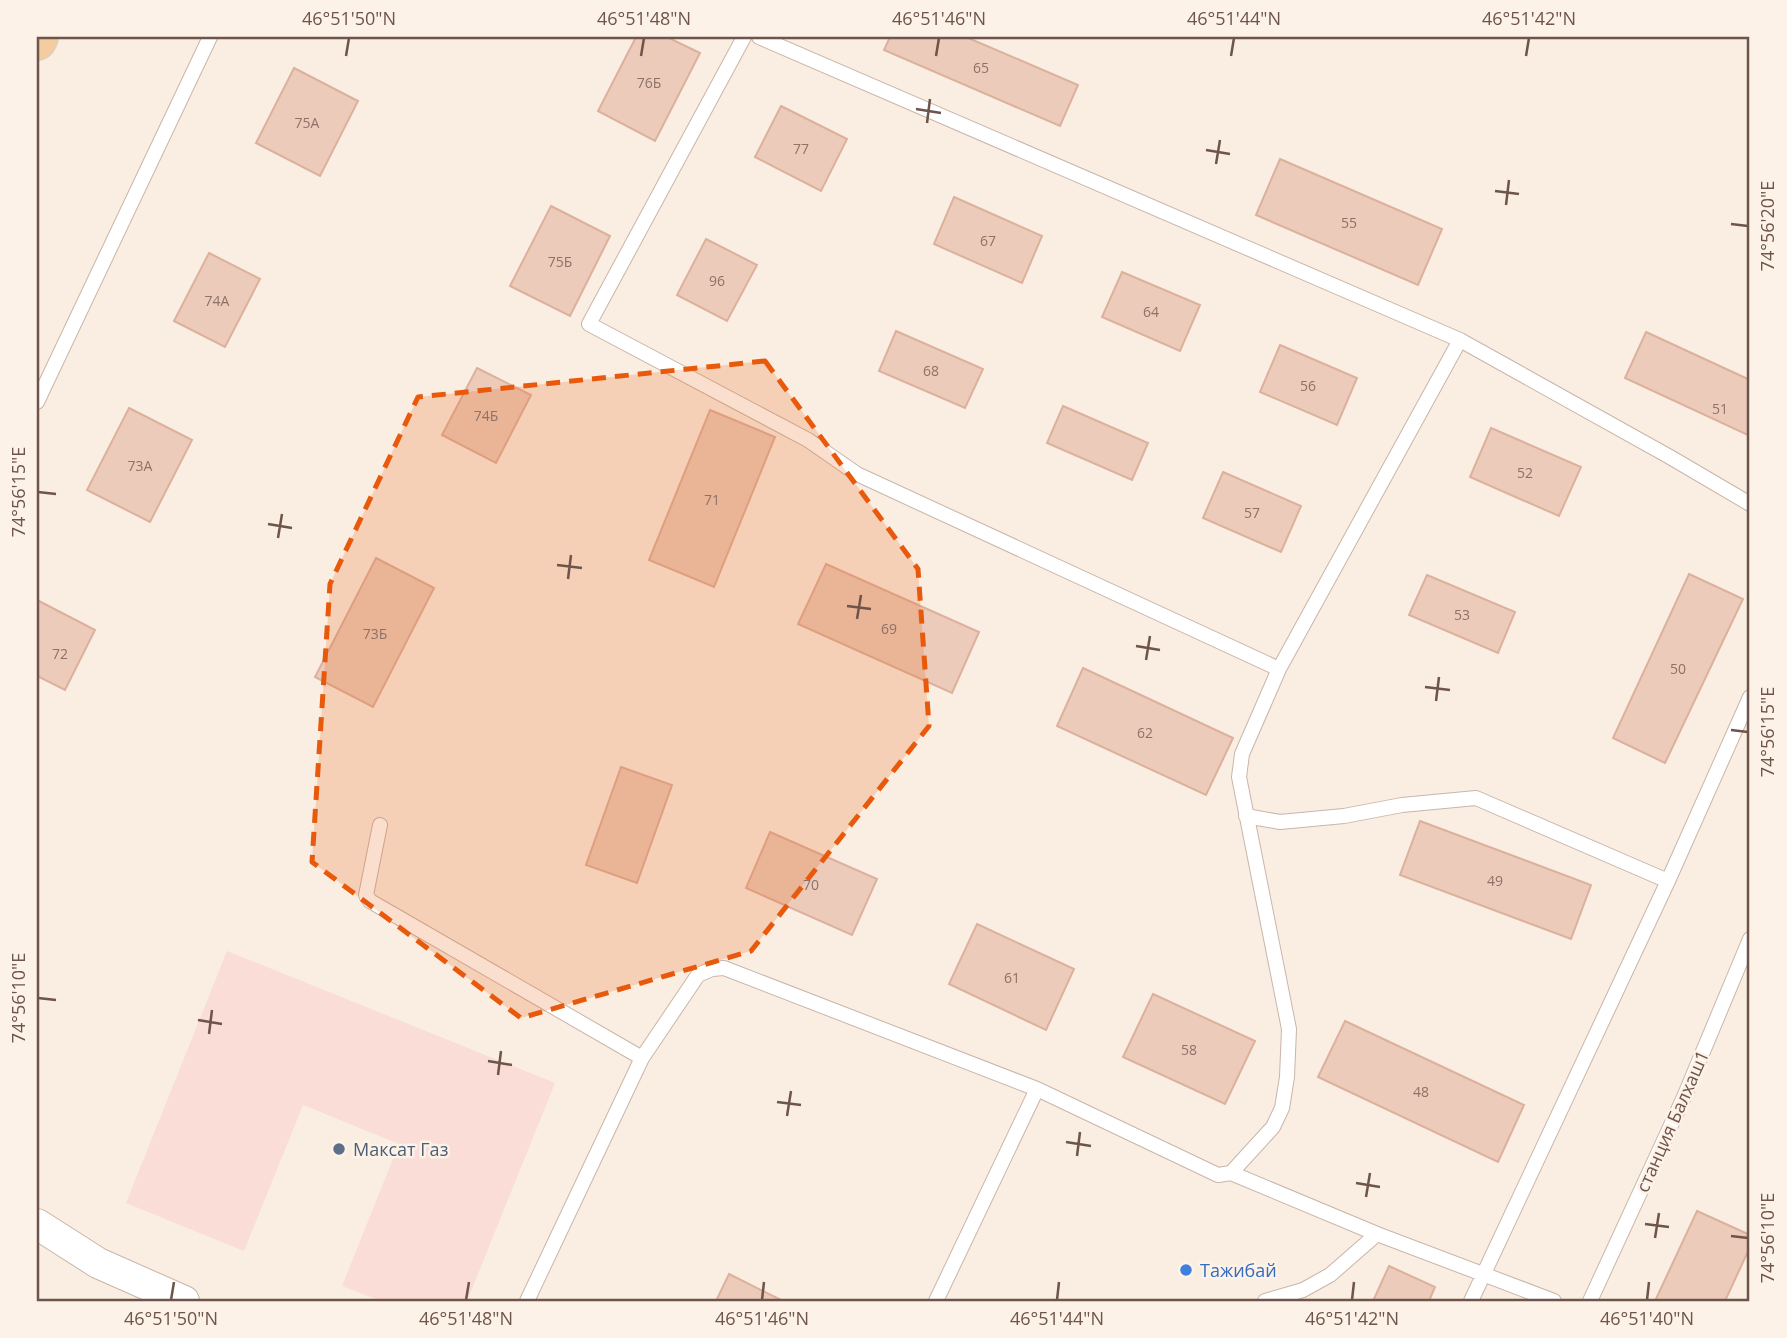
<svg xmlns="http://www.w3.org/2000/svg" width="1787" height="1338" font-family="'Open Sans',sans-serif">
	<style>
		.commercial { fill: #f9ddd6 }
		.building { fill: #eccbbb; stroke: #ddb09d; stroke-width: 2 }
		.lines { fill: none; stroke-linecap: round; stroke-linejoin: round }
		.service-casing { stroke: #c9b5aa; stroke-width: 16 }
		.minor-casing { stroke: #c9b5aa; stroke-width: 32 }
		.primary-casing { stroke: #d6cfcd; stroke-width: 40 }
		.service { stroke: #fff; stroke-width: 14 }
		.minor { stroke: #fff; stroke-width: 30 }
		.primary { stroke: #f3cc9f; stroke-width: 38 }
		.marked { fill: #e8590c; fill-opacity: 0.2; stroke: #e8590c; stroke-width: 5; stroke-dasharray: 14 9; stroke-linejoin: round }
		.ticks { fill: none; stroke: #6e544b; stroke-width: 2.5 }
		.service-dot { fill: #5c6f8a; stroke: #fdf2e7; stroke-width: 2.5 }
		.shop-dot { fill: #3f7fe0; stroke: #fdf2e7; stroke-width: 2.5 }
		.labels { text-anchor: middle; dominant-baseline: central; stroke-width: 5; stroke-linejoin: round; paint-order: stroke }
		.number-label { font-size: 14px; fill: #8e7267 }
		.street-label { font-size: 18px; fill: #6e544b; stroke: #fdf2e7 }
		.service-label { font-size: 18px; fill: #4e5e75; stroke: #fdf2e7; text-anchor: start }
		.shop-label { font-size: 18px; fill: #366cbe; stroke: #fdf2e7; text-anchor: start }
		.neatline { fill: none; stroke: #6e544b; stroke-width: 2.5 }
		.ticks-label { font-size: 18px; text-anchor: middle; fill: #6e544b }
	</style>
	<rect width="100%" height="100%" fill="#f9eee1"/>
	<path class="commercial" d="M227,951L555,1083L467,1301H381L342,1286L399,1144L303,1105L244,1251L126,1203Z"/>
	<path class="building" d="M636,37H667L700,53L655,141L598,111Z
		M890,37H966L1078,85L1060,126L884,50Z
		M294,68L358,101L320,176L256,143Z
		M781,106L847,139L821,191L755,157Z
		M1280,159L1442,229L1418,285L1256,215Z
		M954,197L1042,236L1022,283L934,244Z
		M551,206L610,236L570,316L510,286Z
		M706,239L757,265L727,321L677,295Z
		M209,253L260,279L225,347L174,321Z
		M1122,272L1200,305L1180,351L1102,317Z
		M896,331L983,369L965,408L879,371Z
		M1646,332L1750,380V436L1625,378Z
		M1280,345L1357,378L1337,425L1260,392Z
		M477,368L531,395L496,463L442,435Z
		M1063,406L1148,443L1132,480L1047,443Z
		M129,408L192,440L150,522L87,490Z
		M710,410L775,437L714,587L649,560Z
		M1491,428L1581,467L1559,516L1470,477Z
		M1223,472L1301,506L1281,552L1203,518Z
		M376,558L434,588L373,707L315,677Z
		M826,564L979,632L952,693L798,624Z
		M1689,574L1743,599L1665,763L1613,738Z
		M1427,575L1515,612L1498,653L1409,615Z
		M37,600L95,630L65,690L37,676Z
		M1083,668L1233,738L1206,795L1057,726Z
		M621,767L672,785L637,883L586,865Z
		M1420,821L1591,885L1571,939L1400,875Z
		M770,832L877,879L852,935L746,888Z
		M977,924L1074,969L1046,1030L949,984Z
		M1153,994L1255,1041L1225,1104L1123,1057Z
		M1345,1021L1524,1105L1498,1162L1318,1077Z
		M1697,1211L1750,1235V1247L1725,1301H1655Z
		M1389,1266L1435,1287L1429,1301H1373Z
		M729,1274L783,1301H716Z"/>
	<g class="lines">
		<defs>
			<path id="service" d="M744,37L589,324L808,440L857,474L1279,669L1460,340
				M759,37L1460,340L1670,457L1750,504
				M37,402L210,37
				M1246,816L1280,822L1344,816L1402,805L1476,798L1668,881
				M380,825L366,895L370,901L642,1058L527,1301
				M642,1058L698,975L712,969L724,968L1037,1089
				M1231,1173L1377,1234L1554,1301
				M936,1301L1037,1089L1218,1175L1231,1173L1273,1127L1282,1108L1287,1077L1289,1029L1239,777L1242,754L1279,669
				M1265,1301L1303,1290L1330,1275L1377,1234
				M1471,1301L1668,881L1750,697
				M1590,1301L1684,1097L1750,939"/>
			<path id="minor" d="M37,1224L98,1263L184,1301"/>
			<path id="primary" d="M37,41L39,37"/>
		</defs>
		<use href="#service" class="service-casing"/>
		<use href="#minor" class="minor-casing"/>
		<use href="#primary" class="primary-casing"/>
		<use href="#service" class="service"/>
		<use href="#minor" class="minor"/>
		<use href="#primary" class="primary"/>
	</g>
	<path class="marked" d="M765,361L918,569L929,726L751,951L521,1018L312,862L330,584L418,397Z"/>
	<path class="ticks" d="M346,56L349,38M641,56L644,38M936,56L939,38M1231,56L1234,38M1526,56L1529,38M916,109L941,113M927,123L930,99M1206,150L1230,154M1216,164L1220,140M1495,191L1519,194M1506,205L1509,180M1731,224L1748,226M38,492L56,494M268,524L292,528M278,538L282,514M557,565L582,568M568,579L571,555M847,606L871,609M857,619L861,595M1136,646L1160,650M1146,660L1150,636M1425,687L1450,690M1436,701L1439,677M1731,730L1748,732M38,998L56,1000M198,1020L222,1024M209,1034L212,1010M488,1061L512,1065M498,1075L501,1051M777,1102L801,1105M787,1116L791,1091M1066,1142L1091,1146M1077,1156L1080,1132M1356,1183L1380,1187M1366,1197L1370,1173M1645,1224L1669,1227M1731,1236L1748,1238M1655,1238L1659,1213M171,1300L174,1282M466,1300L469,1282M762,1300L764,1282M1057,1300L1059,1282M1352,1300L1354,1282M1647,1300L1649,1282"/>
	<circle class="service-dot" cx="339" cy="1149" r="7"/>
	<circle class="shop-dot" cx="1186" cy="1270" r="7"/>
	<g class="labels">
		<g class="number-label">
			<text x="981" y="67">65</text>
			<text x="649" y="82">76Б</text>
			<text x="307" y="122">75А</text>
			<text x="801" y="148">77</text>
			<text x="1349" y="222">55</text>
			<text x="988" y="240">67</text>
			<text x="560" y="261">75Б</text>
			<text x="717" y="280">96</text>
			<text x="217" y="300">74А</text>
			<text x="1151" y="311">64</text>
			<text x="931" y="370">68</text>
			<text x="1308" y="385">56</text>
			<text x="1720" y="408">51</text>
			<text x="486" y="415">74Б</text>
			<text x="140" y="465">73А</text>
			<text x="1525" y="472">52</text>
			<text x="712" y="499">71</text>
			<text x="1252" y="512">57</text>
			<text x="1462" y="614">53</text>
			<text x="889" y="628">69</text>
			<text x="375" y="633">73Б</text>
			<text x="60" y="653">72</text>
			<text x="1678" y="668">50</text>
			<text x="1145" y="732">62</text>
			<text x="1495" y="880">49</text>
			<text x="811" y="884">70</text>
			<text x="1012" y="977">61</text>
			<text x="1189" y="1049">58</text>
			<text x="1421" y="1091">48</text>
		</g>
		<g class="street-label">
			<text transform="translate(1672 1121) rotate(-66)">станция Балхаш1</text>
		</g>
		<g class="service-label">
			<text x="353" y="1149">Максат Газ</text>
		</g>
		<g class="shop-label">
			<text x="1200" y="1270">Тажибай</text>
		</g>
	</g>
	<rect width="1787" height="1338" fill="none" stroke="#fdf2e7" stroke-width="77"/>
	<rect x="38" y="38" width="1710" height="1262" class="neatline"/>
	<g class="ticks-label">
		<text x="349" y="25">46°51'50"N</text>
		<text x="644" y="25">46°51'48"N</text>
		<text x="939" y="25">46°51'46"N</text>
		<text x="1234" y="25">46°51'44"N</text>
		<text x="1529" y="25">46°51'42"N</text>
		<text transform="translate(1768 226) rotate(-90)" y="6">74°56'20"E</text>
		<text transform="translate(19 492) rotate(-90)" y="6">74°56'15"E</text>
		<text transform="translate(1768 732) rotate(-90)" y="6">74°56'15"E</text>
		<text transform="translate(19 998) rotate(-90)" y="6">74°56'10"E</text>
		<text transform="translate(1768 1238) rotate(-90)" y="6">74°56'10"E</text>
		<text x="171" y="1325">46°51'50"N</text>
		<text x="466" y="1325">46°51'48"N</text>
		<text x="762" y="1325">46°51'46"N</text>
		<text x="1057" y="1325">46°51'44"N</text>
		<text x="1352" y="1325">46°51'42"N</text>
		<text x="1647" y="1325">46°51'40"N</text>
	</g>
</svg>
